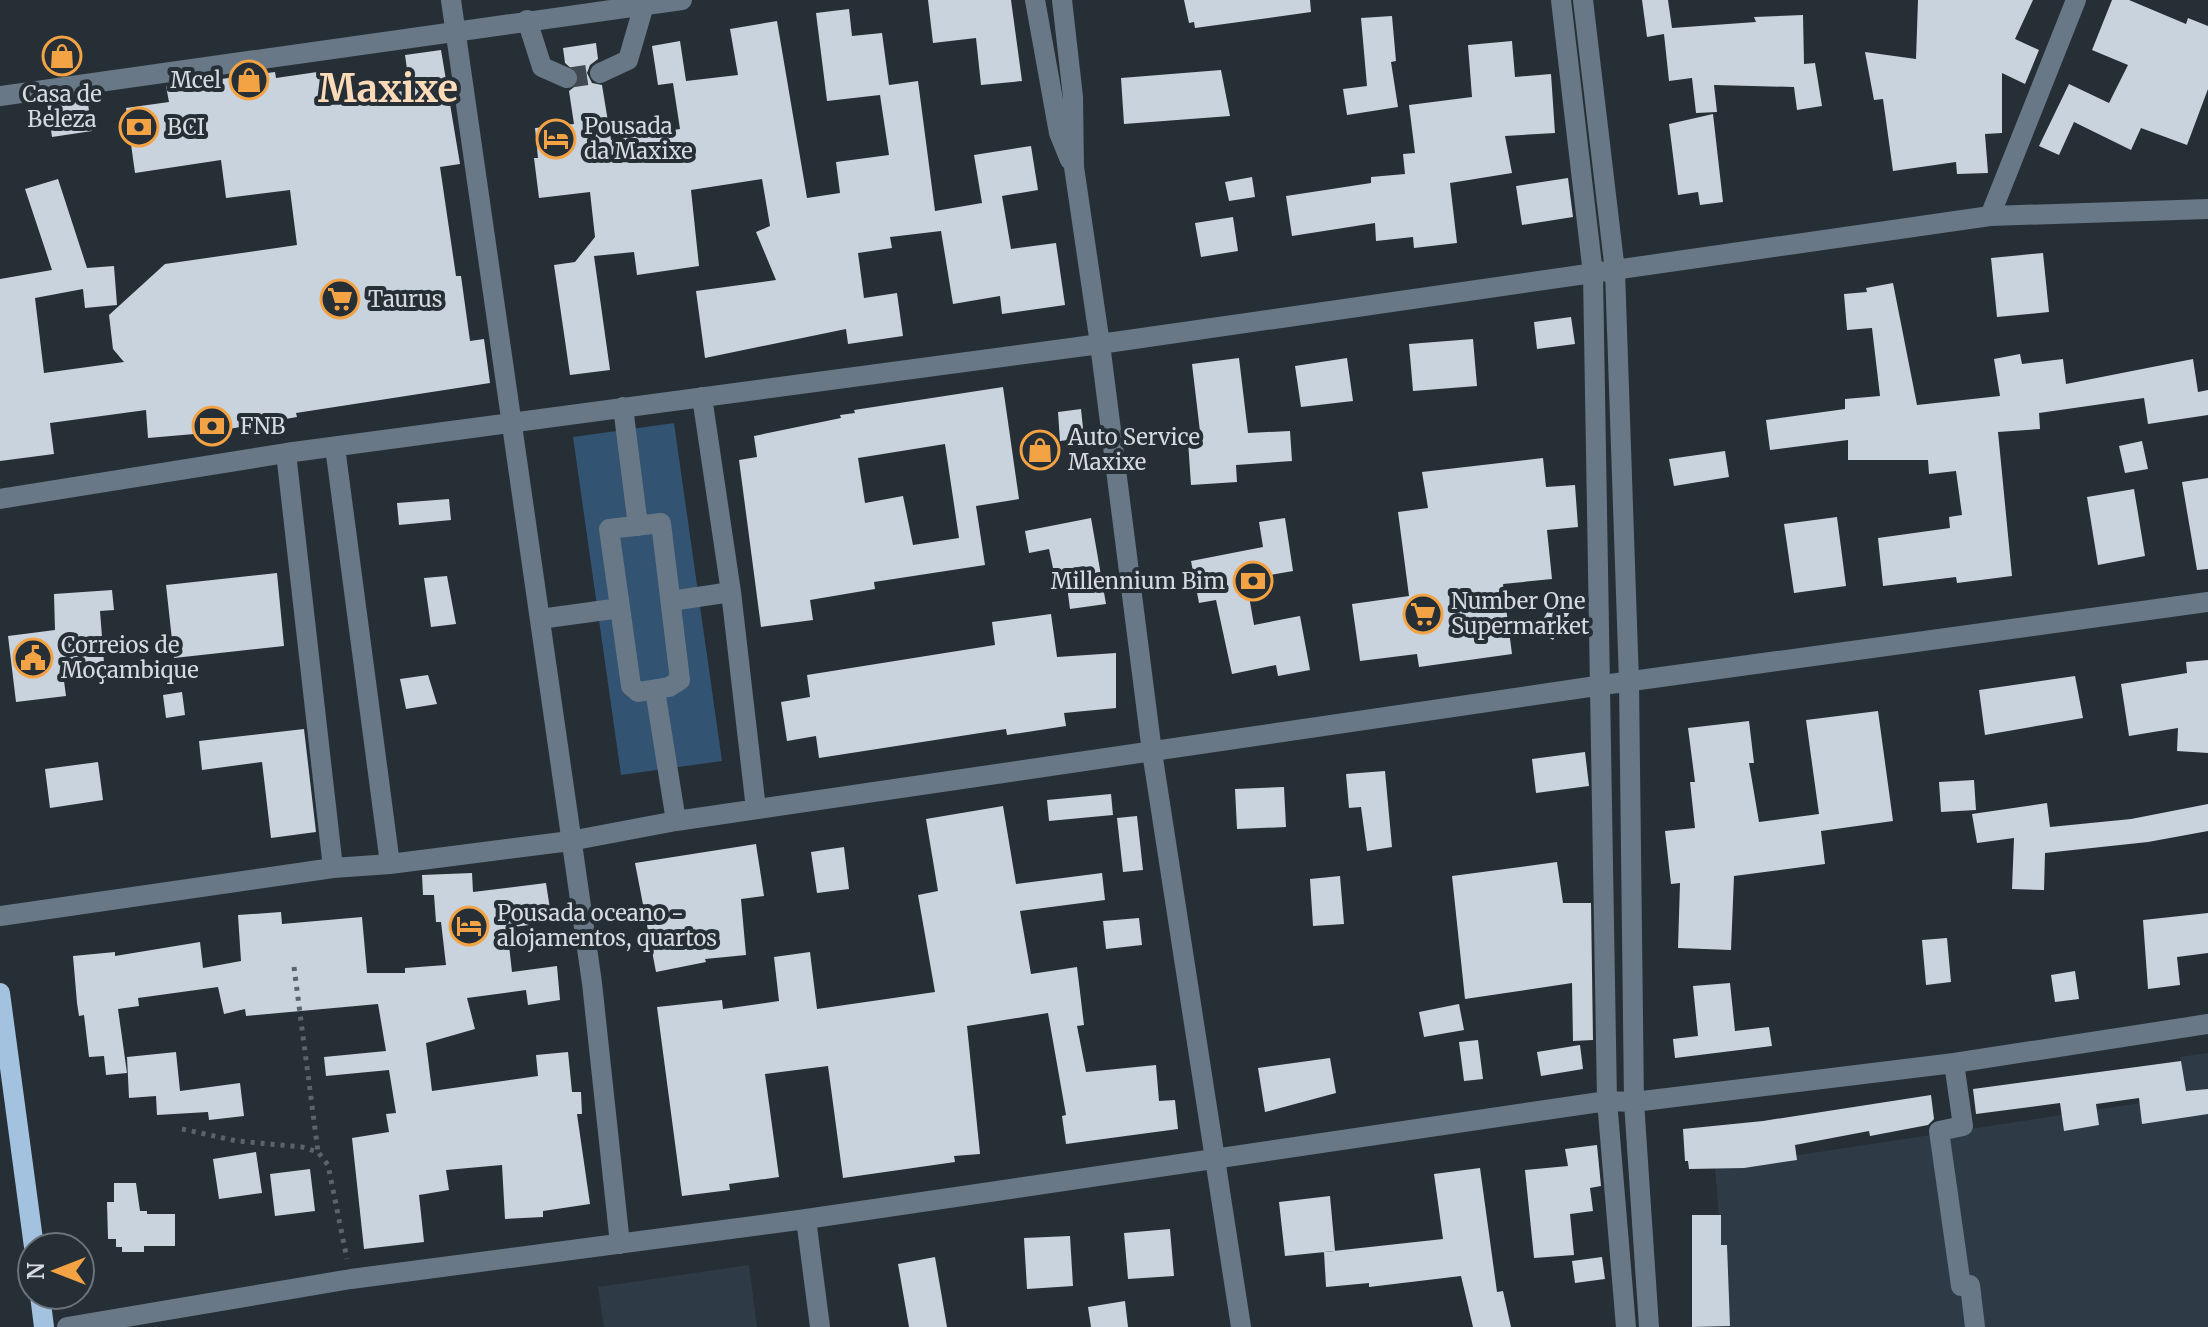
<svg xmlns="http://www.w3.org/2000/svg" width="2208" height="1327" font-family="Merriweather,serif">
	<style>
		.built { fill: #2e3b46 }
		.green { fill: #325371 }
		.building { fill: #c9d3de; fill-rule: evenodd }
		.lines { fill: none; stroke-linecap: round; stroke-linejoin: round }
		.minor-tunnel { stroke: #404850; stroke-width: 20; stroke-dasharray: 20 10; stroke-linecap: butt }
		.path { stroke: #5c636a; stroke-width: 5; stroke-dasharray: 4 6; stroke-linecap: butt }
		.minor { stroke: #687886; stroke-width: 20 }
		.major { stroke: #a2c2e0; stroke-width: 20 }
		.labels { text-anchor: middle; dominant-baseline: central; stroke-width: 8; stroke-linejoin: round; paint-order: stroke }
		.poi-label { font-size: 22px; fill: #d6dbe0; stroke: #262e36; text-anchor: start }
		.town-label { font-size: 38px; font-weight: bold; fill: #fddab8; stroke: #262e36 }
	</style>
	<rect width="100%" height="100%" fill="#262e36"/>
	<path class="built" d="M2208,1053V1327H1728L1715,1168L2186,1096L2180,1057Z
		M749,1265L757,1327H604L598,1287Z"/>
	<path class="green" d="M674,423L722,761L621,775L573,437Z"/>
	<path class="building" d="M928,0H1011L1022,81L981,85L976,38L933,43Z
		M1184,0H1310L1311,12L1195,28L1194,22L1189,23Z
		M1642,0H1668L1672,28L1756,22L1754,17L1803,15L1804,64L1815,63L1822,106L1797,110L1794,87L1714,85L1717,112L1696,113L1692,78L1669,81L1664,34L1647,37Z
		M1918,0H2033L2015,39L2039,50L2025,84L2002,73V133L1985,134L1988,173L1957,174L1956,162L1893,171L1883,99L1874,100L1865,52L1916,59Z
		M2112,0H2129L2186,24L2188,18L2208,26V89L2187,145L2141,128L2131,150L2074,122L2059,155L2039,146L2069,84L2109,103L2128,65L2092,50Z
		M849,9L852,36L882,33L889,85L918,81L935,211L982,203L974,155L1031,146L1038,190L1002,196L1011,249L1056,243L1065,305L1002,314L1000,296L953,304L941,231L890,237L892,248L858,253L864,298L897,293L903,336L848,344L846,329L705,358L696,291L776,280L756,232L770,226L762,179L691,190L699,266L637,275L634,252L594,256L610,370L570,375L554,265L575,262L595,237L590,192L539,198L534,158H538L535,128L574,124L569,91L578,84L580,76L565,63L563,48L596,43L598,59L590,65L587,73L592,83L602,85L611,140L680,129L673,83L658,85L652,46L680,41L686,81L738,75L730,29L777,21L807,198L840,193L836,162L889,155L880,95L827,101L816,13Z
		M1392,16L1396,61L1391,62L1398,107L1347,115L1343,89L1367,86L1361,18Z
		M1512,41L1515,77L1551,74L1555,133L1505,136L1512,173L1450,183L1457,243L1414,248L1413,237L1376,241L1375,223L1292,236L1286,196L1371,183V177L1405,174L1403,154L1415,153L1409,105L1472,97L1468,45Z
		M441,50L460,164L440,167L456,276H461L470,341L484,339L490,383L296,413L297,417L206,433L148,438L146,410L50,423L54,454L0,461V279L52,270L25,189L58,179L87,268L114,266L117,305L85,308L83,289L35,298L44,373L124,362L113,349L109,315L165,264L297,245L290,190L226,198L221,160L135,173L126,108L169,102L166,86L275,72L276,78L331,70L335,101L410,90L405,55Z
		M1221,70L1230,116L1124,124L1121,78Z
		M87,97L92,131L52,137L47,102Z
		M1713,114L1723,202L1700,205L1698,192L1678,195L1669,124Z
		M1252,177L1255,197L1229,201L1225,182Z
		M1568,178L1573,217L1522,225L1516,186Z
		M1233,217L1238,251L1201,257L1195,223Z
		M2043,253L2049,312L1997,317L1991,258Z
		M1893,283L1917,405L2000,396L1994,359L2020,354L2022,364L2063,359L2066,384L2193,359L2198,392L2208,390V415L2148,424L2144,398L2039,413L2040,429L1998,432L2012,576L1957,583L1956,577L1883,586L1878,538L1950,528L1949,517L1962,515L1956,471L1929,474L1928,460H1848V440L1770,450L1766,420L1845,409V399L1880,396L1872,328L1847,330L1844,294L1867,292L1866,288Z
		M1571,317L1575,344L1537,349L1534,322Z
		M1473,339L1477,386L1413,391L1409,344Z
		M1239,358L1248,433L1290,431L1292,461L1236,465L1237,482L1191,485L1188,441L1201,440L1192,364Z
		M1347,358L1353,401L1301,407L1295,366Z
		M1003,387L1019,499L976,506L985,565L874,582L875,589L810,600L813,620L761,627L739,460L757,457L754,436L841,418L840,415L855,413L854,410ZM945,444L959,538L913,545L903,496L865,503L858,458Z
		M1081,409L1084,438L1060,441L1058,412Z
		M2142,441L2148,469L2125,473L2119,446Z
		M1725,451L1729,477L1674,486L1669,459Z
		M1543,458L1546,487L1575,485L1578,527L1547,530L1552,579L1503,584L1512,654L1419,667L1417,654L1360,661L1352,604L1409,596L1398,512L1428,508L1422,472Z
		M2208,478V569L2197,570L2182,482Z
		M2134,489L2145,556L2098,565L2087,497Z
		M449,499L451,520L399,525L397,503Z
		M1837,517L1846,586L1794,593L1784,524Z
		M1091,518L1106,604L1070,609L1065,571L1054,573L1049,549L1029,553L1025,531Z
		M1285,518L1293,571L1246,579L1254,625L1300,616L1310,670L1278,676L1276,665L1232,674L1216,600L1199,603L1191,561L1263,547L1259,522Z
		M277,573L284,646L174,658L166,585Z
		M447,576L456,624L431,627L424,578Z
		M112,590L114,610L100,611L104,663L62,666L66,696L16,702L8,636L55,630L54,594Z
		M1559,592L1576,602L1553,640L1537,630Z
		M1051,614L1057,657L1116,653V708L1064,713L1066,726L1007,735L1006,729L819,758L816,736L787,741L781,702L810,697L807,675L995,645L992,622Z
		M2208,660V753L2177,751L2178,728L2129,736L2121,684L2187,673L2186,662Z
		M428,675L437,704L406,709L400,679Z
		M2075,676L2083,718L1985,735L1979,690Z
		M182,692L185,715L166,718L163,695Z
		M1878,711L1893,821L1821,831L1825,864L1734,876L1731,950L1678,948L1680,883L1671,884L1665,831L1695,828L1690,782H1695L1688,728L1749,721L1754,763H1749L1759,822L1819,814L1806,720Z
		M304,729L316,832L271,838L262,762L202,770L199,741Z
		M1585,752L1589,786L1536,793L1532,759Z
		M98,762L103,800L50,808L45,769Z
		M1385,771L1392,847L1367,851L1361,807L1349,808L1346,774Z
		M1974,780L1976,810L1941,812L1939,782Z
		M1284,787L1286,827L1237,829L1235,789Z
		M1111,794L1113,815L1049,821L1047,800Z
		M2047,803L2050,827L2131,819L2208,804V831L2148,842L2045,853L2044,890L2012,889L2014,838L1977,843L1972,814Z
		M1003,806L1016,884L1102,873L1105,900L1020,911L1031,974L1077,967L1084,1025L1077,1026L1086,1072L1156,1065L1159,1101L1175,1100L1178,1129L1066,1144L1062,1116L1066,1115L1048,1013L967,1026L980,1154L954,1156L955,1162L843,1178L828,1066L765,1074L779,1177L729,1184L730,1190L682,1196L657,1007L722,1000L723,1009L779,1001L774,957L810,952L817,1009L935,992L918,895L938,891L926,819Z
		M1137,816L1143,870L1123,872L1117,818Z
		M756,844L764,896L741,899L746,955L705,959L706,962L656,972L635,863Z
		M844,847L849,889L817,893L811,852Z
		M1557,862L1563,903H1591L1593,1040L1573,1041L1572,983L1465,999L1452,876Z
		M472,873L473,892L546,883L552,922L507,928L512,972L557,966L560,1000L528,1005L526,990L467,998L475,1029L426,1043L432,1091L538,1076L536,1055L568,1052L572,1092H581L582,1114H577L590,1204L543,1211V1217L505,1219L502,1165L446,1170L449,1190L419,1195L424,1242L364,1249L352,1138L389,1132L386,1114L396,1113L389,1070L326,1076L324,1057L386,1051L378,1004L246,1016L245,1009L224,1014L218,987L138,998L139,1006L118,1009L127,1073L106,1075L104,1056L89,1057L84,1015L79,1016L77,1003L73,956L115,952V956L200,942L203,968L241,961L238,915L281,912L282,924L362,917L367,973H405V968L446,965L441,922H436L434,895H423L422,875Z
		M1340,876L1344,924L1313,926L1310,879Z
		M2208,913V953L2177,957L2180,985L2148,989L2143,920Z
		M1139,918L1142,945L1106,949L1103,921Z
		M1947,938L1951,982L1926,985L1922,940Z
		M2075,971L2079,999L2055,1002L2051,975Z
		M1730,983L1735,1031L1769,1027L1772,1046L1675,1058L1673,1039L1698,1036L1693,986Z
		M1459,1004L1464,1030L1424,1037L1419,1012Z
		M1478,1040L1483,1079L1464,1081L1459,1042Z
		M1580,1045L1583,1069L1541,1076L1537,1052Z
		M176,1052L180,1091L240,1083L244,1116L209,1120L208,1112L157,1115L156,1096L129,1098L127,1057Z
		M1330,1058L1336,1093L1265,1112L1258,1068Z
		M2181,1061L2186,1091L2208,1089V1114L2142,1124L2139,1098L2096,1104L2099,1125L2064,1131L2060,1103L1976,1114L1973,1089Z
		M1931,1095L1934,1119L1928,1125L1870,1136L1869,1131L1795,1145L1797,1160L1744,1168L1689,1169L1688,1161H1685L1683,1129L1763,1121Z
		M1597,1145L1601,1186L1590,1188L1593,1211L1570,1214L1574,1255L1534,1258L1525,1170L1568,1166L1565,1149Z
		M256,1152L262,1193L219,1199L213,1159Z
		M1480,1168L1497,1292L1503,1291L1511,1327H1473L1461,1276L1369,1287V1283L1326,1287L1324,1252L1443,1239L1434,1174Z
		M310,1169L315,1211L275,1216L270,1174Z
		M114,1183H136L140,1211H147V1214H175V1246H144V1252H122V1247H116V1239H108L107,1202H114Z
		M1330,1196L1335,1251L1285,1256L1279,1202Z
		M1692,1215H1721V1245H1727L1730,1326L1692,1327Z
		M1170,1229L1174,1276L1128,1279L1124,1233Z
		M1070,1236L1073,1286L1027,1289L1024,1238Z
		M935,1257L947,1327H909L898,1264Z
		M1602,1257L1605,1279L1575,1283L1572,1261Z
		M1125,1301L1128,1327H1091L1088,1307Z"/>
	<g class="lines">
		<path class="minor-tunnel" d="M567,78L600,73"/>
		<path class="path" d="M294,967L318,1152
			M182,1129L237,1141L302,1147L318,1152L328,1165L347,1259"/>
		<path class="minor" d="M451,0L592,983L620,1244
			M1035,0L1059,133L1070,160
			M1062,0L1073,97L1074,167L1100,344L1152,752L1241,1327
			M1561,0L1593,274L1607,1101L1626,1327
			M1583,0L1615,271L1629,682L1634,1102L1649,1327
			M527,20L542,67L567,78
			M600,73L628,60L644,5
			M0,96L682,0
			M1990,216L2076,0
			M702,397L731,592L756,809
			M623,407L638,526
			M335,447L390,864
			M286,453L333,868
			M0,499L286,453L1100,344L1990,216L2208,209
			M661,523L680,680L669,687L638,692L631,686L609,529Z
			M671,601L731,592
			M540,619L620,608
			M655,690L676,821
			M0,916L333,868L390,864L570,841L676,821L1603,685L2208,602
			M1954,1063L1963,1126L1939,1131L1961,1286L1970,1285L1975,1327
			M806,1219L820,1327
			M67,1327L351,1279L806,1219L1607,1101L1634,1102L1954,1063L2208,1024"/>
		<path class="major" d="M0,993L34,1247
			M40,1295L44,1327"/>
	</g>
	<defs>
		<symbol id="shop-ring" viewBox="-11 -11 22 22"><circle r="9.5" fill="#262e36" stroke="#f4a344" stroke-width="1.5"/><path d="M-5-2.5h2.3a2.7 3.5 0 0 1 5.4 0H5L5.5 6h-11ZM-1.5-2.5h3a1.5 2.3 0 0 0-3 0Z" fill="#f4a344"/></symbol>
		<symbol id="bank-ring" viewBox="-11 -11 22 22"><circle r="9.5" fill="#262e36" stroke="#f4a344" stroke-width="1.5"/><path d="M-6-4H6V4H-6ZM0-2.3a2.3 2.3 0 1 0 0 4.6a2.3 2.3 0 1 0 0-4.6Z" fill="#f4a344"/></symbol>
		<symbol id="hotel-ring" viewBox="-11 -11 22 22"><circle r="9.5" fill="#262e36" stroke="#f4a344" stroke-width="1.5"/><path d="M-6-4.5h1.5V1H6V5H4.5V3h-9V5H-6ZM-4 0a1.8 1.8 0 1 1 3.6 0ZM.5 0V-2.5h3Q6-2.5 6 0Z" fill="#f4a344"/></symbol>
		<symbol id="supermarket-ring" viewBox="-11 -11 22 22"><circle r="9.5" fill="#262e36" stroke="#f4a344" stroke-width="1.5"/><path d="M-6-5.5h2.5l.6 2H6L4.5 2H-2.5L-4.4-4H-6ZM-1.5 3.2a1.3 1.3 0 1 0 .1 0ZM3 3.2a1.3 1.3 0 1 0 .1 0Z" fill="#f4a344"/></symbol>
		<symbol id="civic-ring" viewBox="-11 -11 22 22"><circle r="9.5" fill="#262e36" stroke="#f4a344" stroke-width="1.5"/><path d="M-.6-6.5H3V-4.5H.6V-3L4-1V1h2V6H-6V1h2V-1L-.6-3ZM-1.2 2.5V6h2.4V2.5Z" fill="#f4a344"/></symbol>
	</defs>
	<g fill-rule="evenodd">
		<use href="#shop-ring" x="40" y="34" width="44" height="44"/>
		<use href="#shop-ring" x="227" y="58" width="44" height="44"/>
		<use href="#bank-ring" x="117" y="105" width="44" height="44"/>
		<use href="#hotel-ring" x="534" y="117" width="44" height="44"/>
		<use href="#supermarket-ring" x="318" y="277" width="44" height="44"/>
		<use href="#bank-ring" x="190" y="404" width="44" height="44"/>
		<use href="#shop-ring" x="1018" y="428" width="44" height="44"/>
		<use href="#bank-ring" x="1231" y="559" width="44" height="44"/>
		<use href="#supermarket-ring" x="1401" y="592" width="44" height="44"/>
		<use href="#civic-ring" x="11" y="636" width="44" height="44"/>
		<use href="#hotel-ring" x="447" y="904" width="44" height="44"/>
	</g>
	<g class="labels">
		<g class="poi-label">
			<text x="221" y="80" text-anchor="end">Mcel</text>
			<text x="62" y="94" text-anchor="middle">Casa de<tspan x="62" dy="25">Beleza</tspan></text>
			<text x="584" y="126">Pousada<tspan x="584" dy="25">da Maxixe</tspan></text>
			<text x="167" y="127">BCI</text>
			<text x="368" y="299">Taurus</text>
			<text x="240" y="426">FNB</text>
			<text x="1068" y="437">Auto Service<tspan x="1068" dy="25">Maxixe</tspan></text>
			<text x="1225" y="581" text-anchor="end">Millennium Bim</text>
			<text x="1451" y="601">Number One<tspan x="1451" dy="25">Supermarket</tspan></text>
			<text x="61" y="645">Correios de<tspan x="61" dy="25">Moçambique</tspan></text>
			<text x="497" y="913">Pousada oceano -<tspan x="497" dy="25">alojamentos, quartos</tspan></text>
		</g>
		<g class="town-label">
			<text x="388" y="88">Maxixe</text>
		</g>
	</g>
	<g transform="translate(56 1271) rotate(270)"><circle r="38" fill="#262e36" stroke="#6c737a" stroke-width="2"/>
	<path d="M0-6L14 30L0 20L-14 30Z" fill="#f4a344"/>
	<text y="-12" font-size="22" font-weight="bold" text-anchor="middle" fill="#d6dbe0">N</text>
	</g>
</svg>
